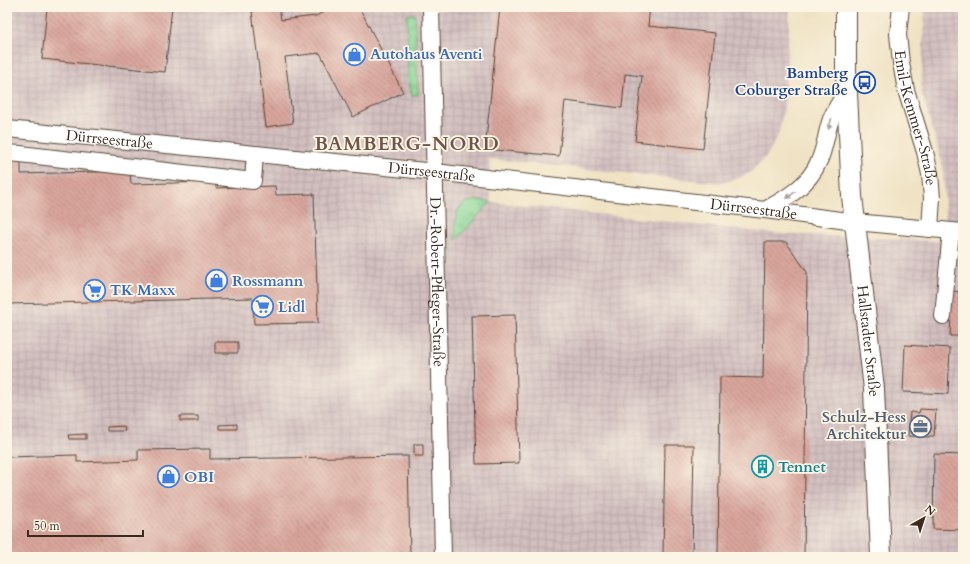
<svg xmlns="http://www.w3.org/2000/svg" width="970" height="564" font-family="Cardo,serif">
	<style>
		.industrial { fill: url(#industrial-grid) }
		.grass { fill: url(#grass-tufts); stroke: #62805a }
		.building { fill: url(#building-back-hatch) }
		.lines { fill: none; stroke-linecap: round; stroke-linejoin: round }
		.minor-casing { stroke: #564637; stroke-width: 18 }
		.major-casing { stroke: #564637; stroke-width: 22 }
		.minor { stroke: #fff; stroke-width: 16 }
		.major { stroke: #fff; stroke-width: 20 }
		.oneway { fill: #a79f9a }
		.labels { text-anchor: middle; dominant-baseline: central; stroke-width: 3.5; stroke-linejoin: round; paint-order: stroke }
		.shop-label { font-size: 15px; font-weight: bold; fill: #366cbe; stroke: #fcf5e5; text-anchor: start }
		.transit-label { font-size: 15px; font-weight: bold; fill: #164399; stroke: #fcf5e5; text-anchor: end }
		.street-label { font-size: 15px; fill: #3b2a1e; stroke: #fcf5e5 }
		.service-label { font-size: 15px; font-weight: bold; fill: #4e5e75; stroke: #fcf5e5; text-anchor: end }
		.culture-label { font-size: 15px; font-weight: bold; fill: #0d838f; stroke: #fcf5e5; text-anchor: start }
		.district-label { font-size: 19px; font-weight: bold; letter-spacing: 1px; fill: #72554a; stroke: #fcf5e5 }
	</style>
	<defs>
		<pattern id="industrial-grid" width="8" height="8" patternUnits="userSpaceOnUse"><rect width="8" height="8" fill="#d2bfc0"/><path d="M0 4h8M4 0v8" fill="none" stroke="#b5a4a5"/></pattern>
		<pattern id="grass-tufts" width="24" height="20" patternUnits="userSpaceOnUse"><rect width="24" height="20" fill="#89d796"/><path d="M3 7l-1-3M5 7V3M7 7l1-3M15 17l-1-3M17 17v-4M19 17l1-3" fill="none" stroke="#77b981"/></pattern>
		<pattern id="building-back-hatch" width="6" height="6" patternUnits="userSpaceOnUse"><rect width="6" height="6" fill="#d9a69d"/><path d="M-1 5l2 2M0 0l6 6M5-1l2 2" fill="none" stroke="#b1877f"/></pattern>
	</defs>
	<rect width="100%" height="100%" fill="#fcf5e5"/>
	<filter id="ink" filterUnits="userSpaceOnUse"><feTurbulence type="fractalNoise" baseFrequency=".025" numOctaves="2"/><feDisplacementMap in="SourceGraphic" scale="8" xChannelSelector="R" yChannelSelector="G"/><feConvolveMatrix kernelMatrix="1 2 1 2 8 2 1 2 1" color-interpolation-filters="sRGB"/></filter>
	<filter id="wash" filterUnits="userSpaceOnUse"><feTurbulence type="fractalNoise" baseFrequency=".012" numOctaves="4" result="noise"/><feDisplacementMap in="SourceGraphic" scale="16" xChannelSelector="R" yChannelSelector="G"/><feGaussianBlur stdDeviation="0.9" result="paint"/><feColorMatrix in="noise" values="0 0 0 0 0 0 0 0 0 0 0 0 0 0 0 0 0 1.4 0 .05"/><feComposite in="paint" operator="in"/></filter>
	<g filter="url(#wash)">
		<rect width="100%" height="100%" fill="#f0e3c5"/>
		<path class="industrial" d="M7,7H790L784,109L778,135L768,154L751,172L736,179L721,183L489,159L491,202L780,234L946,241L943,166L921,90L925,7H963V557H7Z"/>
		<path class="grass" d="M415,14V15L418,95H412L408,78L407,15Z
			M476,200L491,202L456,240C455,221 452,203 476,200Z"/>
		<g id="blocks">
			<path class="building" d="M47,7H172L165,72L42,59Z
				M333,7H359L403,92L353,117L320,53L285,57L293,123L266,127L252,11L279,8L281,20L316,16Z
				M500,7H650L648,26L715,33L703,149L635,141L642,76L625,74L622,108L565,101L559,156L485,149Z
				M7,161H21V174L130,171L131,184L216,182V188L275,186L276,195L314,194L318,323L254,324L253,298L7,304Z
				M765,242H786L807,272L804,557H718L720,377L763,378Z
				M952,291L963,292V336H950Z
				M515,315L519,463L476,464L472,316Z
				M215,342H238V353H215Z
				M905,345L950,348L948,394L903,392Z
				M920,409L936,410L934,436H929V437L908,436L910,412L919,413Z
				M180,416H198V421H180Z
				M237,424V429H219V425Z
				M124,426L125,431H107V427Z
				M86,434V439H69L68,435Z
				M414,444H423V456H414Z
				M665,445H694L692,557H663Z
				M210,449V459L408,456L410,557H7V457L77,455V462L138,460V450Z
				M934,454L963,455V530L933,529Z"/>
		</g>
	</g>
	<g filter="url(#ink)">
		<use href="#blocks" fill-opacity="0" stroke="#564637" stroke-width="1"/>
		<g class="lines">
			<defs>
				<g id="minor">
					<path id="s1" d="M431,7L443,557"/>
					<path id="s2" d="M901,7L898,34L901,63L906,90L925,152L930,174L932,198L930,229"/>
					<path id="s3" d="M7,129L435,172L765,210L855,222L963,232"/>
					<path d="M7,153L20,154L253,181L255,154"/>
					<path d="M765,210C787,198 809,185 819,161C825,148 826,133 831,119C835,109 842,99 847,89"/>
					<path d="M943,316L951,231"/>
				</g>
				<g id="major">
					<path id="s4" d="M846,7V72L852,196L874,389L881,557"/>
				</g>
			</defs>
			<use href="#minor" class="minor-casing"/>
			<use href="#major" class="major-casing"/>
			<use href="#minor" class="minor"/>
			<use href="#major" class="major"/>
		</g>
		<defs><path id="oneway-solid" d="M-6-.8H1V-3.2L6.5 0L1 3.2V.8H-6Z"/></defs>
		<g class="oneway">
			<use href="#oneway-solid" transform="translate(830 124) rotate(106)"/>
			<use href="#oneway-solid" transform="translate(791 195) rotate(142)"/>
		</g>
	</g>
	<defs>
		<symbol id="shop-ring" viewBox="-11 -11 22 22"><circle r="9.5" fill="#fcf5e5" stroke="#3f7fe0" stroke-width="1.5"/><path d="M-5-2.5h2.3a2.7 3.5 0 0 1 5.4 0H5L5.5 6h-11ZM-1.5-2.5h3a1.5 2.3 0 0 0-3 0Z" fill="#3f7fe0"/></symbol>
		<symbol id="bus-ring" viewBox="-11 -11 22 22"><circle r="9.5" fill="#fcf5e5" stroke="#1a4fb4" stroke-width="1.5"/><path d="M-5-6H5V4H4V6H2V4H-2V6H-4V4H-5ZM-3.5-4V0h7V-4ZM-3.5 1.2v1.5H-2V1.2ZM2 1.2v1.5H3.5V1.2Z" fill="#1a4fb4"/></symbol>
		<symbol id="supermarket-ring" viewBox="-11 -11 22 22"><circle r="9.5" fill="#fcf5e5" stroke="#3f7fe0" stroke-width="1.5"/><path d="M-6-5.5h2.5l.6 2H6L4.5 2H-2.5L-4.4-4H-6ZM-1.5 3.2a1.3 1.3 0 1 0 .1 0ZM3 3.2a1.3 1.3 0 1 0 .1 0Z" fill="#3f7fe0"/></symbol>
		<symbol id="office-ring" viewBox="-11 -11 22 22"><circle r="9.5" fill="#fcf5e5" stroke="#5c6f8a" stroke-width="1.5"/><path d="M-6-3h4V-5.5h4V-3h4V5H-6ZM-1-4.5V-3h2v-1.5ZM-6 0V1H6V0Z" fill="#5c6f8a"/></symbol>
		<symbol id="building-ring" viewBox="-11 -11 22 22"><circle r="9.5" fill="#fcf5e5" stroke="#0f9aa8" stroke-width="1.5"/><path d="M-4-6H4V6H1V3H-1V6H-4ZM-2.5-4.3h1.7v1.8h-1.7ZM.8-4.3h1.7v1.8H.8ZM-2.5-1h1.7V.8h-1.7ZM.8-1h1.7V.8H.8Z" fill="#0f9aa8"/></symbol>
	</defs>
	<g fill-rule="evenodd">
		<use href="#shop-ring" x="342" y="42" width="25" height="25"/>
		<use href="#bus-ring" x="852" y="70" width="25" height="25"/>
		<use href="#shop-ring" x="204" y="268" width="25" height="25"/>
		<use href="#supermarket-ring" x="82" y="278" width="25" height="25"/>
		<use href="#supermarket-ring" x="250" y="294" width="25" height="25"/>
		<use href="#office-ring" x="908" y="414" width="25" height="25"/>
		<use href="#building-ring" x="750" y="454" width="25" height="25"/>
		<use href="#shop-ring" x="156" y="464" width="25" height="25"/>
	</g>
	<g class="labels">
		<g class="shop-label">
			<text x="370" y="54">Autohaus Aventi</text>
			<text x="232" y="281">Rossmann</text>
			<text x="110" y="290">TK Maxx</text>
			<text x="278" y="307">Lidl</text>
			<text x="184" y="477">OBI</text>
		</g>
		<g class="transit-label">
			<text x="848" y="73">Bamberg<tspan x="848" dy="17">Coburger Straße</tspan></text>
		</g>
		<g class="street-label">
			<text stroke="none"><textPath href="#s2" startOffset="113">Emil-Kemmer-Straße</textPath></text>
			<text stroke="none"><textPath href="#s3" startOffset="103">Dürrseestraße</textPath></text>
			<text stroke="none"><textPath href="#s3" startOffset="427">Dürrseestraße</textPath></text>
			<text stroke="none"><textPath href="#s3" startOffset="751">Dürrseestraße</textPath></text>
			<text stroke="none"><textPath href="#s1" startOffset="275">Dr.-Robert-Pfleger-Straße</textPath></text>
			<text stroke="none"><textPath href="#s4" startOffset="335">Hallstadter Straße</textPath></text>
		</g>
		<g class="service-label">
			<text x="906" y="417">Schulz-Hess<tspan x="906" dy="17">Architektur</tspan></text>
		</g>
		<g class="culture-label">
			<text x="778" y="467">Tennet</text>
		</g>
		<g class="district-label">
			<text x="407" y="144">BAMBERG-NORD</text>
		</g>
	</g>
	<rect width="970" height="564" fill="none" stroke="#fcf5e5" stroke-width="24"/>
	<g transform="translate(924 518) rotate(39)" stroke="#fcf5e5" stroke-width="3" paint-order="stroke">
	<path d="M0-3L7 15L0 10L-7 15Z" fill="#3b2a1e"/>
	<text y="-6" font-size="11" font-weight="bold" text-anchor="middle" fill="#3b2a1e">N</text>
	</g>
	<path d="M28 530v6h115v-6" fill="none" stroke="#3b2a1e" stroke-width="2"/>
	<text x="34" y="530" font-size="12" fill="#3b2a1e" stroke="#fcf5e5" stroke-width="3" paint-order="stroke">50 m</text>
</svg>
